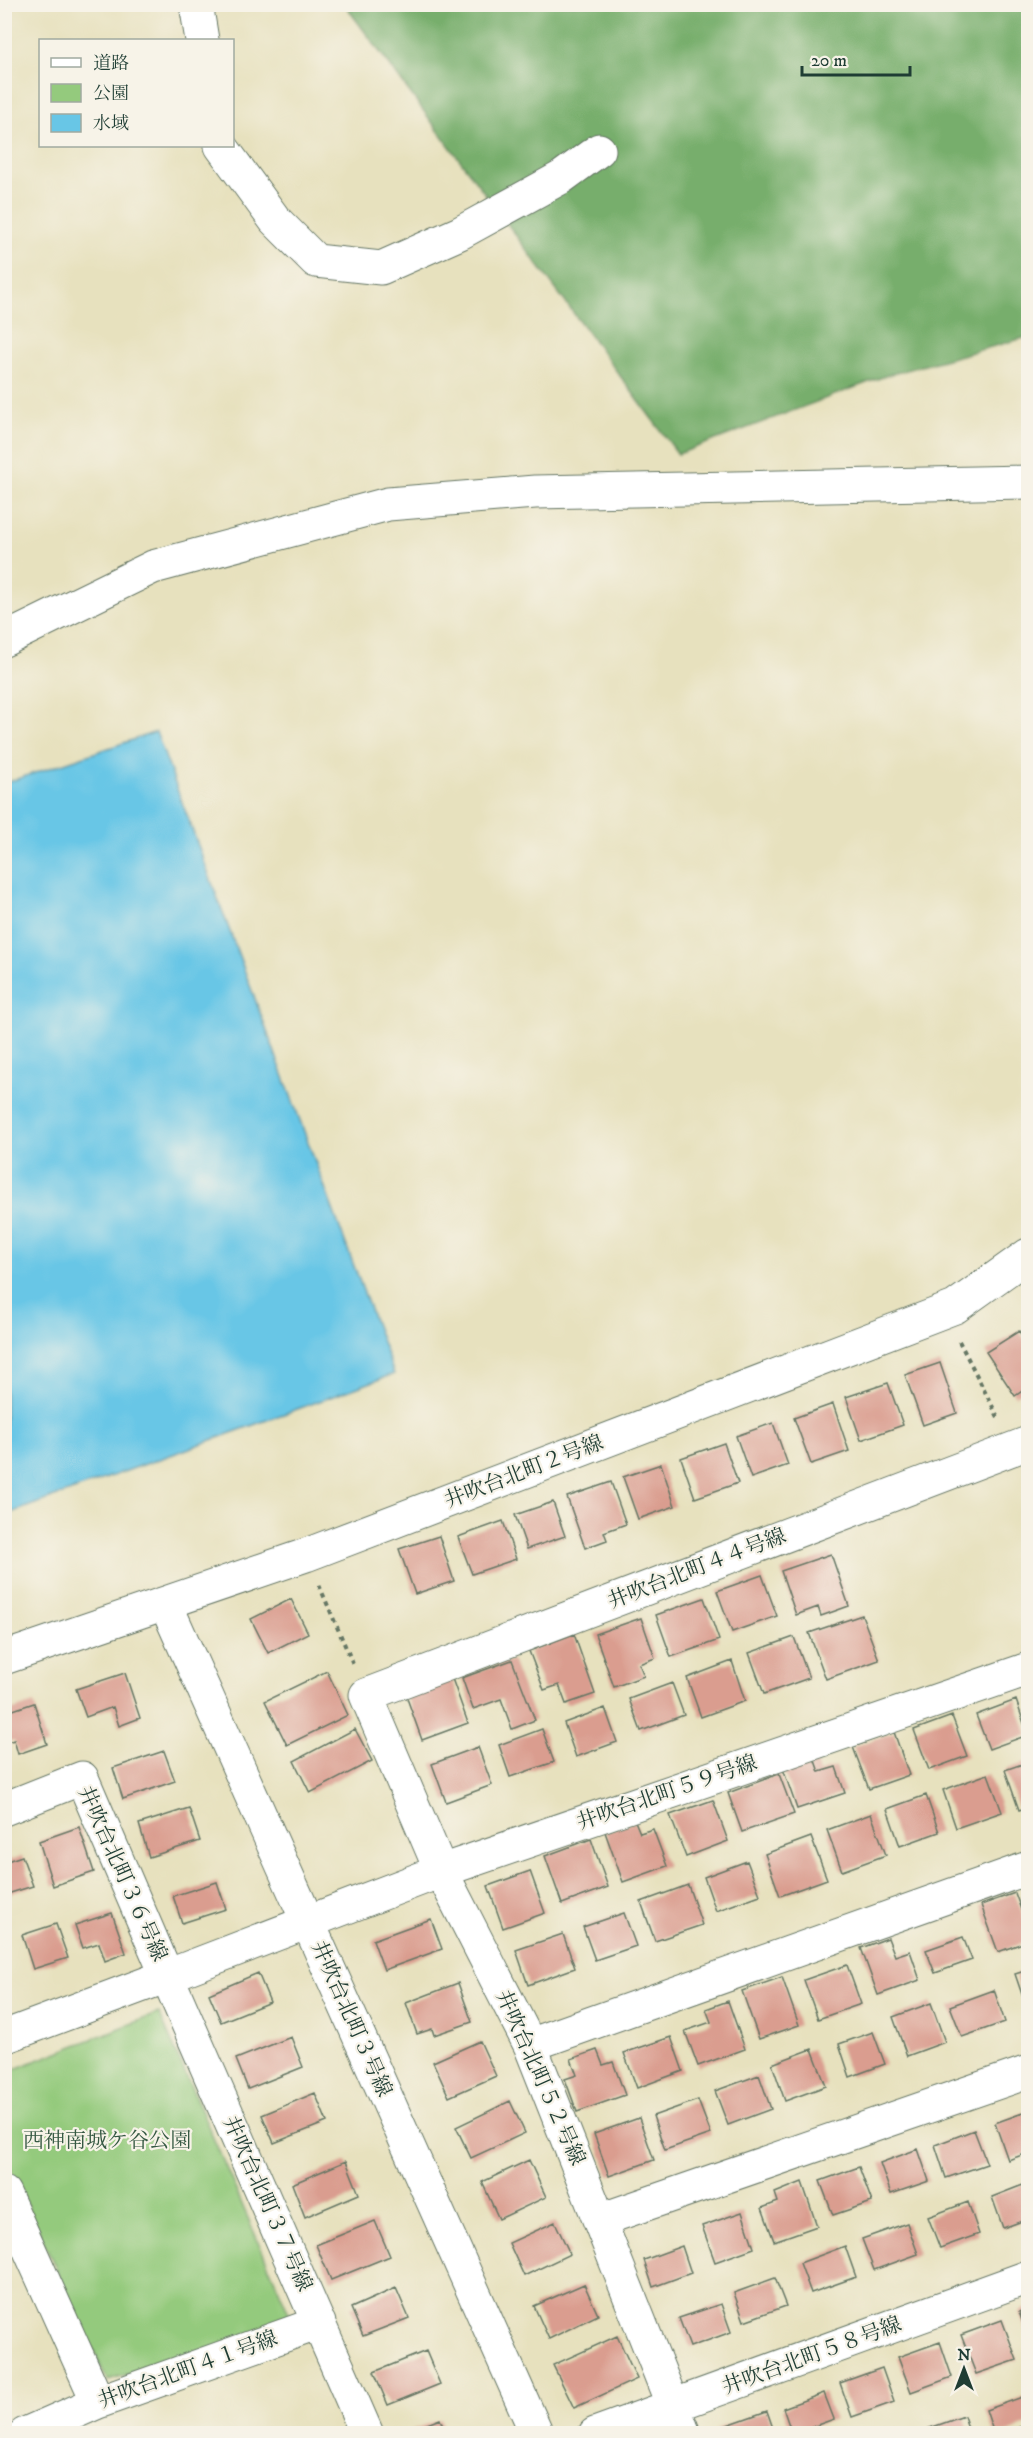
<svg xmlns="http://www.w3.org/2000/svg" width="1033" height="2438" font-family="'IM FELL DW Pica','Noto Serif JP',serif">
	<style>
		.green { fill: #94ca7d; stroke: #5a8458; stroke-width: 1.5 }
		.forest { fill: #77ae6c; stroke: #4b7650; stroke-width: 1.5 }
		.water { fill: #68c6e6; stroke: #44828d; stroke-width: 1.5 }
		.building { fill: #da9d8f }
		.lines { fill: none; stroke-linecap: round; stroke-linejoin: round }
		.minor-casing { stroke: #657664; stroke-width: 35 }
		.path { stroke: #657664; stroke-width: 4; stroke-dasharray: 4.5 4.5; stroke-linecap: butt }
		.minor { stroke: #fff; stroke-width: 33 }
		.labels { text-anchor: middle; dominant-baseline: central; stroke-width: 4.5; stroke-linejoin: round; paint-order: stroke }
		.street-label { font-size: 21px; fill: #1f3d34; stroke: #f7f3e8 }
		.park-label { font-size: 21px; fill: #365943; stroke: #f7f3e8 }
	</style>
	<rect width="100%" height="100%" fill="#f7f3e8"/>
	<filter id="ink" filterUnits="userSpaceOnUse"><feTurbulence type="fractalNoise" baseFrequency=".0167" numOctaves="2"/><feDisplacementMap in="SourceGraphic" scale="12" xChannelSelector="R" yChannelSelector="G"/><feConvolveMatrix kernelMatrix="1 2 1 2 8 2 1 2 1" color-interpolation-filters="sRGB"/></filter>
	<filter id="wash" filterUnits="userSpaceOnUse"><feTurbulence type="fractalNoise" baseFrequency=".008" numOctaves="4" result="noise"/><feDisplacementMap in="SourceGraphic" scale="24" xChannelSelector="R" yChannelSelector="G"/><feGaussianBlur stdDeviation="1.35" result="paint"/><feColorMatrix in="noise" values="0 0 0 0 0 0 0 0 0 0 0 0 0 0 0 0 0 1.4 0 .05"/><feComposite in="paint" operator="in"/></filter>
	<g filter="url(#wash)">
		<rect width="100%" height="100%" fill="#e7e1be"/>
		<path class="green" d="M159,2013L296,2329L107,2380L5,2157L4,2073Z"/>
		<path class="forest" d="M345,5H1028V337L888,375L678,454Z"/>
		<path class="water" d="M156,732L394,1374L5,1515V783Z"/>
		<g id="blocks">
			<path class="building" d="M1019,1331L1028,1344V1387L1015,1396L986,1352Z
				M940,1363L957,1413L923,1425L905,1375Z
				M888,1383L903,1425L861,1440L846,1397Z
				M833,1404L849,1451L811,1464L794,1418Z
				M773,1423L788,1465L751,1478L736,1436Z
				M724,1443L738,1483L695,1498L681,1458Z
				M661,1464L675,1506L638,1519L623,1477Z
				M611,1482L626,1524L604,1532L607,1540L585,1548L567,1497Z
				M553,1502L565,1536L527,1549L515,1515Z
				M503,1521L516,1559L472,1574L458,1537Z
				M439,1536L454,1581L415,1594L399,1549Z
				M831,1554L849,1606L821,1616L818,1607L796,1615L781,1571Z
				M762,1575L777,1616L732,1632L717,1591Z
				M704,1598L719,1640L671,1657L656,1615Z
				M291,1599L308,1633L268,1653L251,1619Z
				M862,1615L879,1660L826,1679L809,1633Z
				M641,1618L655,1658L639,1664L644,1676L614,1687L595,1634Z
				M574,1634L595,1694L566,1704L559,1685L544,1690L529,1651Z
				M794,1637L809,1678L764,1694L749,1653Z
				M512,1660L535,1720L512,1729L501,1699L473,1709L462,1678Z
				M732,1661L745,1701L701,1717L687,1678Z
				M327,1671L348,1715L287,1745L265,1701Z
				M125,1673L140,1718L119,1726L113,1707L86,1717L76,1689Z
				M450,1673L468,1723L422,1740L404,1690Z
				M672,1683L684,1715L641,1731L629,1699Z
				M1016,1700L1028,1735L989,1749L976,1715Z
				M34,1703L47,1744L18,1754L14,1740L4,1743V1713Z
				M605,1708L617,1742L576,1757L564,1723Z
				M952,1716L967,1756L929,1770L914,1730Z
				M355,1729L372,1761L310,1793L294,1761Z
				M542,1729L554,1762L510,1777L499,1745Z
				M894,1732L909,1775L869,1789L853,1747Z
				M478,1747L492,1785L446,1802L432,1764Z
				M164,1751L175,1781L123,1799L113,1768Z
				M813,1755L819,1772L836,1767L845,1793L797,1809L782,1766Z
				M1028,1762V1807L1019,1810L1005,1770Z
				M779,1774L794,1814L742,1832L728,1793Z
				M988,1774L1002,1812L956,1828L943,1790Z
				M926,1795L939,1832L900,1846L887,1809Z
				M713,1800L728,1841L686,1857L670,1815Z
				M189,1808L200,1841L149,1857L139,1824Z
				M871,1814L886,1855L842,1871L827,1830Z
				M635,1821L640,1833L653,1829L667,1866L623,1882L605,1832Z
				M79,1827L94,1872L53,1886L39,1841Z
				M811,1837L827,1879L780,1896L765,1854Z
				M591,1839L608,1887L562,1904L545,1856Z
				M5,1854L7,1861L22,1856L33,1886L4,1895Z
				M747,1861L760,1895L716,1911L704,1877Z
				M530,1871L545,1913L503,1928L488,1886Z
				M217,1882L226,1909L182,1923L173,1896Z
				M688,1885L702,1925L655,1941L641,1902Z
				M1015,1893L1028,1929V1941L998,1952L981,1905Z
				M112,1913L126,1953L105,1961L99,1943L83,1948L75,1925Z
				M624,1913L636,1946L595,1960L583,1927Z
				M431,1919L442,1949L384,1970L373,1940Z
				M56,1924L68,1958L33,1969L22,1935Z
				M563,1934L575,1968L528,1985L516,1950Z
				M963,1937L972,1960L935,1973L926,1950Z
				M888,1938L895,1956L910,1951L920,1980L878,1995L861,1948Z
				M847,1965L861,2004L818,2019L804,1980Z
				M1028,1970V2012L1015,1974Z
				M258,1973L270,2002L221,2022L209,1994Z
				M782,1977L799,2025L759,2039L742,1991Z
				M458,1983L472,2022L434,2035L432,2029L417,2034L406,2003Z
				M994,1990L1005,2022L962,2037L950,2006Z
				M728,2001L745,2049L698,2066L685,2031L711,2022L706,2009Z
				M931,2003L945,2042L907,2056L893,2017Z
				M873,2032L885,2064L850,2077L839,2044Z
				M291,2037L303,2067L248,2089L236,2059Z
				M671,2037L683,2071L637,2088L624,2053Z
				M480,2041L496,2076L449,2097L433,2062Z
				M812,2049L826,2086L785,2101L772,2064Z
				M597,2050L603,2065L613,2062L625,2095L577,2112L565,2079L577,2075L571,2059Z
				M759,2075L771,2109L728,2125L715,2091Z
				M315,2093L327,2122L274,2143L262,2115Z
				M698,2100L711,2134L665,2150L653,2116Z
				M510,2101L525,2133L471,2158L456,2127Z
				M1028,2111V2153L1008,2160L995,2123Z
				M639,2118L654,2160L609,2176L594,2134Z
				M974,2130L987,2164L946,2178L935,2145Z
				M918,2149L929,2181L891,2194L880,2163Z
				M529,2160L546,2197L499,2219L482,2182Z
				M346,2161L359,2194L305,2217L292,2184Z
				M859,2167L872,2202L833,2215L820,2181Z
				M802,2182L817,2226L774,2241L762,2208L778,2202L775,2193Z
				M1028,2183V2219L1003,2228L992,2197Z
				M968,2202L979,2234L940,2248L928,2217Z
				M742,2212L754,2248L715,2262L702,2226Z
				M375,2221L390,2256L331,2280L316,2245Z
				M555,2222L570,2254L524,2276L509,2243Z
				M907,2223L918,2254L874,2270L862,2239Z
				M682,2246L691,2273L653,2287L644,2260Z
				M845,2246L856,2277L811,2293L800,2263Z
				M775,2278L786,2306L744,2321L734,2293Z
				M584,2284L598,2315L549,2339L534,2306Z
				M396,2288L409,2318L363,2336L351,2308Z
				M721,2304L731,2332L690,2347L679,2318Z
				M1028,2308V2338L1019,2312Z
				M1002,2320L1017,2360L976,2374L961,2335Z
				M617,2336L637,2379L574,2408L553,2365Z
				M940,2342L952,2377L911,2392L898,2357Z
				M426,2351L440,2384L388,2405L374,2372Z
				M882,2368L894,2402L852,2417L840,2383Z
				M824,2393L834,2419L792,2434L783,2408Z
				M1025,2396L1028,2406V2424L1004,2434H994L986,2410Z
				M767,2411L775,2434H718L716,2429Z
				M964,2416L970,2434H928L927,2429Z
				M440,2419L446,2434H404V2433Z"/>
		</g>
	</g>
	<g filter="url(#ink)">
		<use href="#blocks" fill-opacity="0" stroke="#657664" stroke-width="1.5"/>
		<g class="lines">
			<defs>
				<path id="minor" d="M196,4L202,40
					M221,146L275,220L316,261L381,268L460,233L562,177L599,150
					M4,640L153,567L388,504L535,492L1028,482
					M166,1605L537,2434
					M4,1658L306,1555L955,1307L1028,1255
					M4,1809L82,1778L167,1976L4,2037
					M530,2045L1028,1868
					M4,2193L98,2402
					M600,2220L1028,2072
					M25,2434L98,2402L319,2323
					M367,2434L167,1976L441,1871L1028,1669
					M595,2434L1028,2277
					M684,2434L530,2045L441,1871L366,1695L1028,1443"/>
			</defs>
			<use href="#minor" class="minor-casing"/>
			<path class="path" d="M959,1341L998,1417
				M319,1585L353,1664"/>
			<use href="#minor" class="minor"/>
		</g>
	</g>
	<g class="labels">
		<g class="street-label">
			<text transform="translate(524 1472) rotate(-21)">井吹台北町２号線</text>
			<text transform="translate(697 1569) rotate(-21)">井吹台北町４４号線</text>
			<text transform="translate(667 1793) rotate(-19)">井吹台北町５９号線</text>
			<text transform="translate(122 1874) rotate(66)">井吹台北町３６号線</text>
			<text transform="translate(351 2019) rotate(66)">井吹台北町３号線</text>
			<text transform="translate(540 2078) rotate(66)">井吹台北町５２号線</text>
			<text transform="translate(267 2204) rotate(66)">井吹台北町３７号線</text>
			<text transform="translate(812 2356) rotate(-20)">井吹台北町５８号線</text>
			<text transform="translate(188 2370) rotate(-20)">井吹台北町４１号線</text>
		</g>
		<g class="park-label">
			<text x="107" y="2141">西神南城ケ谷公園</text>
		</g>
	</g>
	<rect width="1033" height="2438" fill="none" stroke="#f7f3e8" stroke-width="24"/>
	<rect x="39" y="39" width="195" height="108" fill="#f7f3e8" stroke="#a1aaa0" stroke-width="1.5"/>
	<rect x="51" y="58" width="30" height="9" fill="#ffffff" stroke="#a1aaa0" stroke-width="1.5"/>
	<text x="93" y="69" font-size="18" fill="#1f3d34">道路</text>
	<rect x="51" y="84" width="30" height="18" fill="#94ca7d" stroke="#a1aaa0" stroke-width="1.5"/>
	<text x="93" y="99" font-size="18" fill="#1f3d34">公園</text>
	<rect x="51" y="114" width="30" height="18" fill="#68c6e6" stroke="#a1aaa0" stroke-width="1.5"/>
	<text x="93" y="129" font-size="18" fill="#1f3d34">水域</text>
	<g transform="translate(964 2369)" stroke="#f7f3e8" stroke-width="4.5" paint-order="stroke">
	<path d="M0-4.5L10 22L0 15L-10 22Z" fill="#1f3d34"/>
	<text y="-9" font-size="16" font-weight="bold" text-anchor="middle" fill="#1f3d34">N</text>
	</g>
	<path d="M802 66v9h108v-9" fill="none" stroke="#1f3d34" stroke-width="3"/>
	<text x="811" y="66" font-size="18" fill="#1f3d34" stroke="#f7f3e8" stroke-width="4.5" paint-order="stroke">20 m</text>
</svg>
